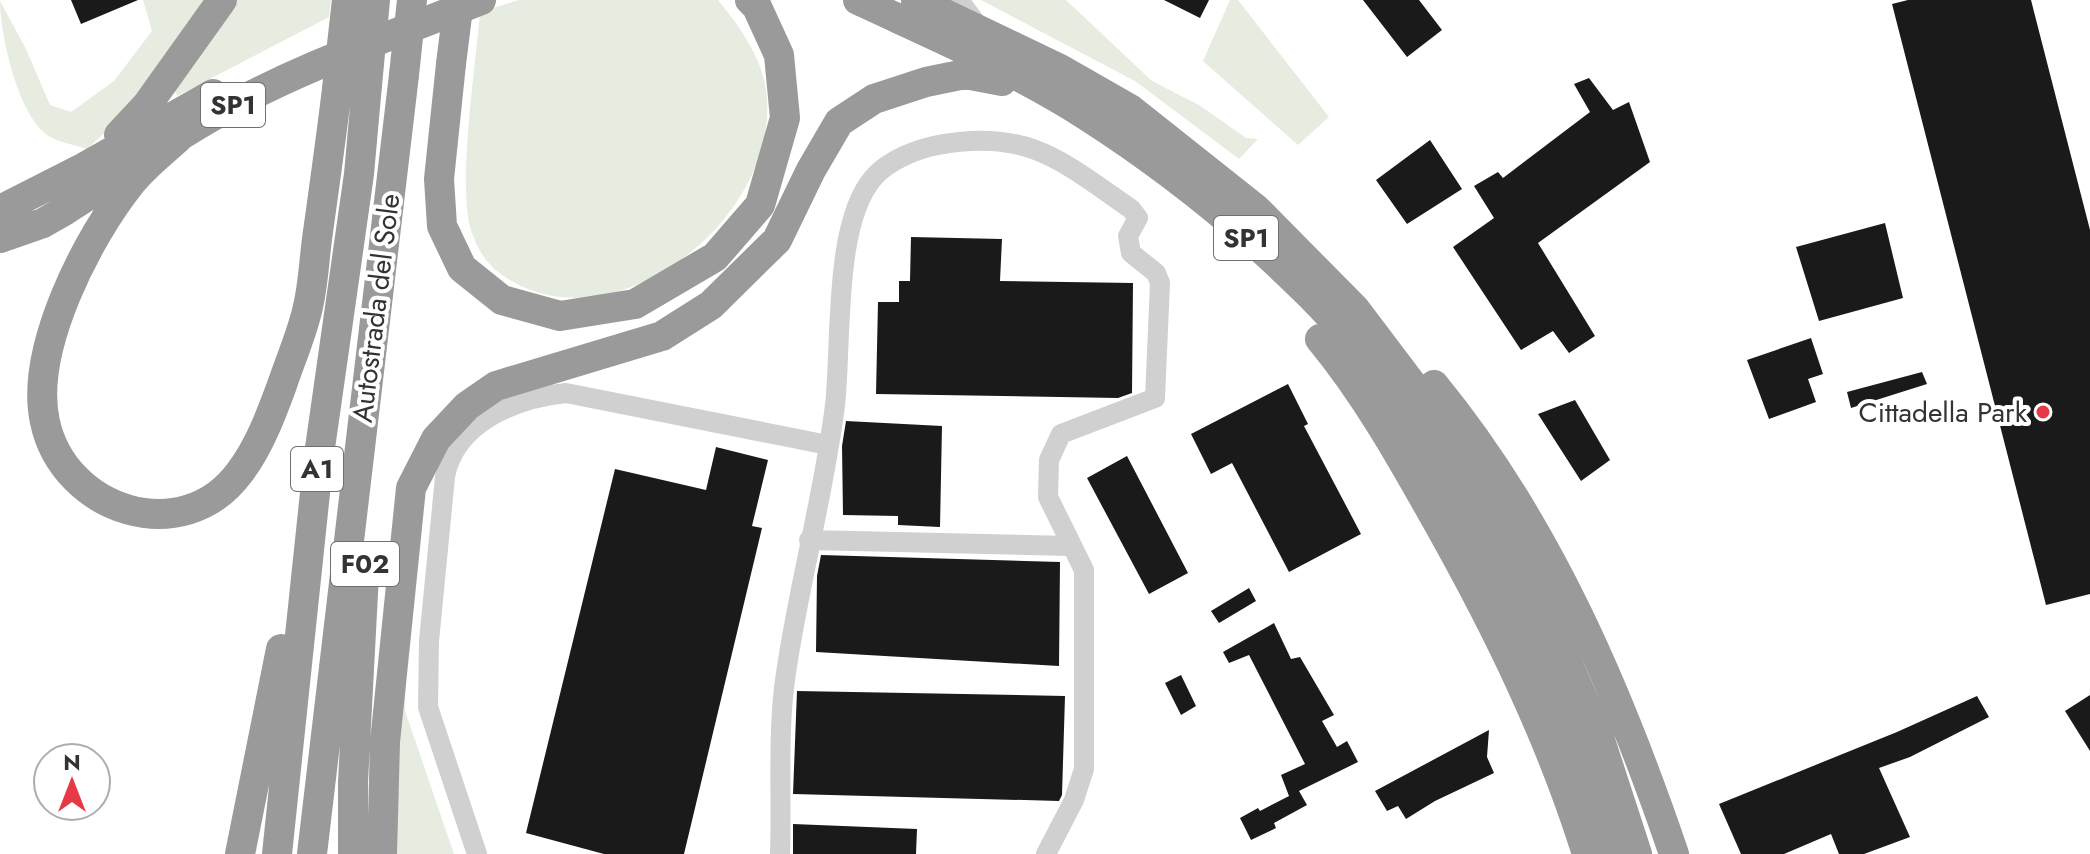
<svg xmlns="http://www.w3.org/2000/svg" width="2090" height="854" font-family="Jost,sans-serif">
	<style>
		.green { fill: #e6ecdf }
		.building { fill: #1a1a1a }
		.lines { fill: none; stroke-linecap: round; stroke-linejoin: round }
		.minor { stroke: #d0d0d0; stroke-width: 20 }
		.highway { stroke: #9a9a9a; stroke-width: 30 }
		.highway-bridge { stroke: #9a9a9a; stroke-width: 30 }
		.poi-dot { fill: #e63946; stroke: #fff; stroke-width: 3 }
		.labels { text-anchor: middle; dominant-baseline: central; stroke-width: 8; stroke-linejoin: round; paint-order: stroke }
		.shield { fill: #fff; stroke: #707070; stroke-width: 2 }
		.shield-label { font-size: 26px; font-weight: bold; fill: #333 }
		.street-label { font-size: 28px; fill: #333; stroke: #fff }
		.poi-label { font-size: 28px; fill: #333; stroke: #fff; text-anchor: end }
	</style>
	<rect width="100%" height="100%" fill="#fff"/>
	<path class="green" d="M143,0H210L129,110L87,149C75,145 56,142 46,134C18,113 0,34 0,1L26,49L50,105L71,112L114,81L152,31Z
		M232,0H331L329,17L177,96L174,89Z
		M519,0H718C739,26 761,55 766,90C783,207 633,338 521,286C495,274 480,258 471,230C457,186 476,64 480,12Z
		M981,0H1066L1152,81L1199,105L1246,138L1258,139L1239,159L1135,81Z
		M1230,0H1238L1329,117L1298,145L1203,61Z
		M407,631L405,711L454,854H391Z"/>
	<path class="building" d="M71,0H138L81,24Z
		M1164,0H1209L1200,18Z
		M1363,0H1419L1442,30L1407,57Z
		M1908,0H2031L2090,230V594L2046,605L1892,4Z
		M1589,78L1613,110L1629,102L1650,162L1538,243L1595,336L1569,353L1553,331L1521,350L1453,247L1494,218L1474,186L1498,172L1503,178L1590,112L1574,84Z
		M1430,140L1462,189L1407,224L1376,180Z
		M1885,223L1903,298L1819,321L1796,247Z
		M911,237L1002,239L1000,281L1133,283L1132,393L1118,398L876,394L878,302H899V281H910Z
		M1811,338L1823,374L1808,379L1816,402L1769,419L1747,360Z
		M1922,372L1927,384L1851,408L1847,392Z
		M1288,384L1308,424L1304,426L1361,534L1289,572L1232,463L1211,474L1191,434Z
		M1575,400L1610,460L1581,481L1538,414Z
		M846,421L942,426L940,527L898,525V516L843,515L842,446Z
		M716,447L768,460L752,526L762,528L684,854H604L526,833L615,469L706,490Z
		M1127,456L1188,573L1149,594L1087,478Z
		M821,555L1060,562L1059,666L816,652L817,576Z
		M1249,588L1256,601L1219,623L1211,611Z
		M1274,623L1291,659L1300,657L1334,715L1322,721L1337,747L1347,741L1358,762L1299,791L1307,805L1274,823L1276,828L1251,840L1240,818L1258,808L1260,811L1293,794L1289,796L1281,775L1305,764L1249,655L1229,663L1223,652Z
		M1181,675L1196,706L1181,715L1165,683Z
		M797,691L1065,696L1062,795L1059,801L793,794Z
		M2090,695V751L2065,711Z
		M1977,696L1989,717L1910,757L1879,768L1910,837L1864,854H1839L1831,834L1784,854H1741L1719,804L1897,732Z
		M1489,730L1487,757L1494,773L1435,801L1406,819L1398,806L1387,811L1375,791Z
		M793,824L917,829L916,854H793Z"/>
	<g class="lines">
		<path class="minor" d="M959,0L979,27
			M809,540L1069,546
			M477,854L428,707L429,641L445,477C455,422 517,398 566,393L828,445
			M780,854C782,796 777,730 786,673C799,583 824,495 835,405C842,343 833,223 874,177C889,160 917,149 938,145C1027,128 1062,161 1131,209L1138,218L1128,236L1131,253L1156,273L1160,283L1155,398L1061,434L1049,460L1048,497L1084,570V769L1074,800L1046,854"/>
		<path class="highway" d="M858,0C933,35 1013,69 1084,114C1164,165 1243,228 1310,295C1375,360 1424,442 1468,522C1526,630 1575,737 1611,854
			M916,0L1060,69L1130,109L1256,209L1355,309L1417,391L1512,550L1556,637L1597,731L1637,854
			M451,64L439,179L442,226L462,268L502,300L560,316L635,304L715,257L760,205L785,118L779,55L757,7L750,0
			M119,135L147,105L222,0
			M179,137C163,152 144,166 131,183C87,238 29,350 45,422C64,511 183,550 240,472C259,447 271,415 282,385C290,361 301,336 307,311C313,288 314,262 317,239C324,189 331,139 337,89
			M0,210L81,169L213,94
			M0,238L43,223L64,211C113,180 162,145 213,116C297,68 391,36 481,0
			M1320,339C1367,396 1402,459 1438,523C1498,630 1550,736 1587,854
			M1434,385C1547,523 1617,687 1674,854
			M240,854L281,649
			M277,854L319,455L359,174L367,85
			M312,854L404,75
			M353,854V782L365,556
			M382,854L385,742L411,488L436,439L467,406L496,386L662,336L711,305L777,240L811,170L839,122L874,99L926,82L965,74L1002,81"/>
		<path class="highway-bridge" d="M451,64L459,0
			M404,75L412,0
			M367,85L375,0
			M337,89L347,0"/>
	</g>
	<circle class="poi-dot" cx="2043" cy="412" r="8"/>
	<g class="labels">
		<g class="shield">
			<rect x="201" y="83" width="64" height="44" rx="6"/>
			<rect x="1214" y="216" width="64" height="44" rx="6"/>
			<rect x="291" y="447" width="52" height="44" rx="6"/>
			<rect x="331" y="542" width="68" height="44" rx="6"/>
		</g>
		<g class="shield-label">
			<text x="233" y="105">SP1</text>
			<text x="1246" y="238">SP1</text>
			<text x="317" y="469">A1</text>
			<text x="365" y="564">F02</text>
		</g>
		<g class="street-label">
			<text transform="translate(376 308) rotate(-83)">Autostrada del Sole</text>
		</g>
		<g class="poi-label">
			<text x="2027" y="412">Cittadella Park</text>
		</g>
	</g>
	<g transform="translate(72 782)"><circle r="38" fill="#ffffff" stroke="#adadad" stroke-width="2"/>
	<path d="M0-6L14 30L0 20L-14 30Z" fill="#e63946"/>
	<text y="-12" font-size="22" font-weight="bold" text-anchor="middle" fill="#333333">N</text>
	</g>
</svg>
